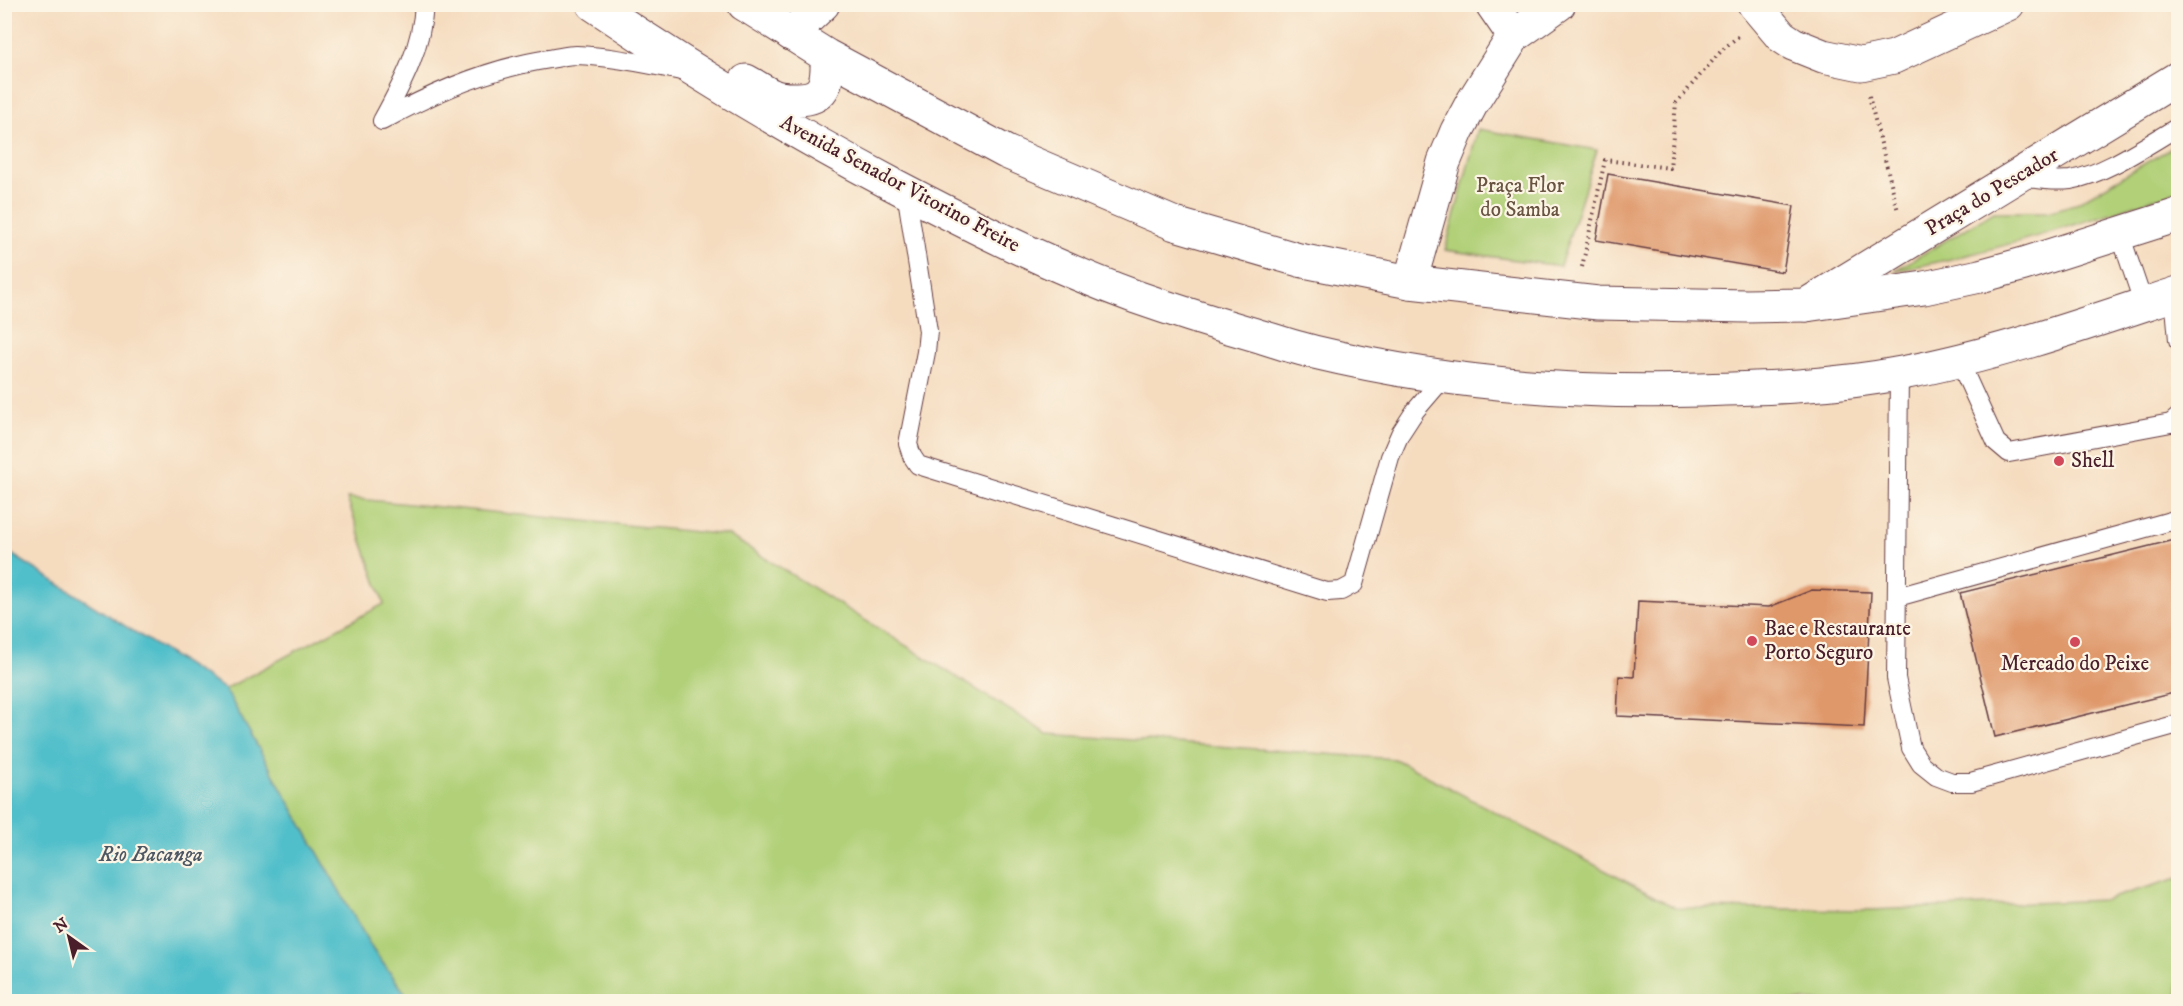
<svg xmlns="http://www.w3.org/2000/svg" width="2183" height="1006" font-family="'IM FELL DW Pica',serif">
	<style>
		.green { fill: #b1d078; stroke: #7e7852; stroke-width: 1.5 }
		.water { fill: #51bfca; stroke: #4e6f7a; stroke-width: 1.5 }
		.building { fill: #df986a }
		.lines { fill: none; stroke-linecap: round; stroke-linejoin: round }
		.service-casing { stroke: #643b41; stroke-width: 20 }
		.minor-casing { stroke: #643b41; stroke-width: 35 }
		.tertiary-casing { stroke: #643b41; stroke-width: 35 }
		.primary-casing { stroke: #643b41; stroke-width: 35 }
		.path { stroke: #643b41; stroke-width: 4; stroke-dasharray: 1.5 4.5; stroke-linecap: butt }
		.service { stroke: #fff; stroke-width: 18 }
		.minor { stroke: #fff; stroke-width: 33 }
		.tertiary { stroke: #fff; stroke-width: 33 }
		.primary { stroke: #fff; stroke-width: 33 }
		.poi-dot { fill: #d1495b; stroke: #fcf5e5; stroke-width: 2 }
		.labels { text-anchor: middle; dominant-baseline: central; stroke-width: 4.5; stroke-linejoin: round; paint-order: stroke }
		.street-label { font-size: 21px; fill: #4a1f2b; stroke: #fcf5e5 }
		.park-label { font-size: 21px; fill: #695442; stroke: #fcf5e5 }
		.poi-label { font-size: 21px; fill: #4a1f2b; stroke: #fcf5e5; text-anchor: start }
		.water-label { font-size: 22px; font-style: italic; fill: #4c5763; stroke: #fcf5e5 }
	</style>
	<rect width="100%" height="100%" fill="#fcf5e5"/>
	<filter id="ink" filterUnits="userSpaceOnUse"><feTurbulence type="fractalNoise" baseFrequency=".0167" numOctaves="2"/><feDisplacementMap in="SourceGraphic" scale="12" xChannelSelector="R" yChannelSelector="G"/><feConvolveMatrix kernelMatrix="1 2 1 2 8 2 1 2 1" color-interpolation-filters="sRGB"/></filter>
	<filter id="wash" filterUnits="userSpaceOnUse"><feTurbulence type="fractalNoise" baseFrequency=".008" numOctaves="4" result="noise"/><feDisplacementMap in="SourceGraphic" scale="24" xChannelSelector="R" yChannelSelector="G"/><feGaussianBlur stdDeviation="1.35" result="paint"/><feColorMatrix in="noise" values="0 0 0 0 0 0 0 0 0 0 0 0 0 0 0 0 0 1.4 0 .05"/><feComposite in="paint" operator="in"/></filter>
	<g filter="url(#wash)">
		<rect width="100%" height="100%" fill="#f5dcbf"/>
		<path class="green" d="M1478,129L1597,150L1560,266L1445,250Z
			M2178,144V191C2086,222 1991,253 1894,271L1994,212H2048L2075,204Z
			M347,498L728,535L1048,734L1395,759L1676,908L1872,910L2105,900L2178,878V1001H411L373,950L225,689L384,604Z"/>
		<path class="water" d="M5,550L225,689L373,950L411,1001H5Z"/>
		<g id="blocks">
			<path class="building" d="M1608,174L1794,206L1783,272L1596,240Z
				M2178,539V692L1995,737L1960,593Z
				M1812,590L1871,592L1864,727L1617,716L1619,676L1634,677L1638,601L1769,607Z"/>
		</g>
	</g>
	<g filter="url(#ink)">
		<use href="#blocks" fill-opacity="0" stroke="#643b41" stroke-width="1.5"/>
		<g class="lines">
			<defs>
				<path id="service" d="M382,121C434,92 490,68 549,59C558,58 567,55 576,55C609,56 649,64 681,71
					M382,121C402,84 422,48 424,4
					M2019,177C2036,179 2053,182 2070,180C2104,175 2148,144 2178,127
					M906,191L928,331L926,352L908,444L912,456L918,465L1327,592L1341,591L1354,584L1390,457L1400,434L1415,411L1445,376
					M2120,234L2144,305
					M2174,295L2178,340
					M1959,361L1996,442L2009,453L2171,423L2178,417
					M1899,374L1896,678L1911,748L1921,764L1936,776L1952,782H1971L2178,724
					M1897,597L2178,519"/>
				<path id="minor" d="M1492,4L1514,36
					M1754,4L1781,36L1793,44L1823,56L1861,64L1894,57L2008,4
					M1410,282L1444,162L1457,131L1472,103L1514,36L1559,4"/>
				<path id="tertiary" d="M791,34L823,4
					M1806,305L2178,78"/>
				<path id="primary" d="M593,4C689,69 788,129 890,183C970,225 1051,266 1136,297C1173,310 1211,322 1249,333C1270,339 1292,347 1314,352C1439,382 1571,394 1700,390C1768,388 1836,386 1902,373C1997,355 2088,323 2178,293
					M744,4L827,56L1006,152L1175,224L1299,260L1410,282L1598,303L1747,306L1806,305L1924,288L1980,276L2024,264L2178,215
					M746,81C754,85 762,91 771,95C778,99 785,99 794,99C825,100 828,84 827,56"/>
			</defs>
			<use href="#service" class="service-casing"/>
			<use href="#minor" class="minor-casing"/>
			<use href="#tertiary" class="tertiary-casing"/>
			<use href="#primary" class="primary-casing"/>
			<path class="path" d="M1869,96L1898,211
				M1582,267L1605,160L1670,168L1676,103L1722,50L1740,35"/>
			<use href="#service" class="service"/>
			<use href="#minor" class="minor"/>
			<use href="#tertiary" class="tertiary"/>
			<use href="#primary" class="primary"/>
		</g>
	</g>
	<g class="poi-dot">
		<circle cx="2059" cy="461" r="6"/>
		<circle cx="1752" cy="641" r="6"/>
		<circle cx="2075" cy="642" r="6"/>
	</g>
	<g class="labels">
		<g class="street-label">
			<text transform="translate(900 184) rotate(28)">Avenida Senador Vitorino Freire</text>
			<text transform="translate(1992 192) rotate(-31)">Praça do Pescador</text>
		</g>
		<g class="park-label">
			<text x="1520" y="186">Praça Flor<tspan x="1520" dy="24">do Samba</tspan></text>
		</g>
		<g class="poi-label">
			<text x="2071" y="461">Shell</text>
			<text x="1764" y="629">Bae e Restaurante<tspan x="1764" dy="24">Porto Seguro</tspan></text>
			<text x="2075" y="664" text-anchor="middle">Mercado do Peixe</text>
		</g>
		<g class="water-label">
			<text x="151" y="854">Rio Bacanga</text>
		</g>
	</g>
	<rect width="2183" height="1006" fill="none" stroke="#fcf5e5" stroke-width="24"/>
	<g transform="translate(69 937) rotate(326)" stroke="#fcf5e5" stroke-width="4.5" paint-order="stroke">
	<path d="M0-4.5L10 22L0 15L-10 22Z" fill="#4a1f2b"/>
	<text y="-9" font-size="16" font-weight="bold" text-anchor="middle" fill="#4a1f2b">N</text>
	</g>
</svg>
